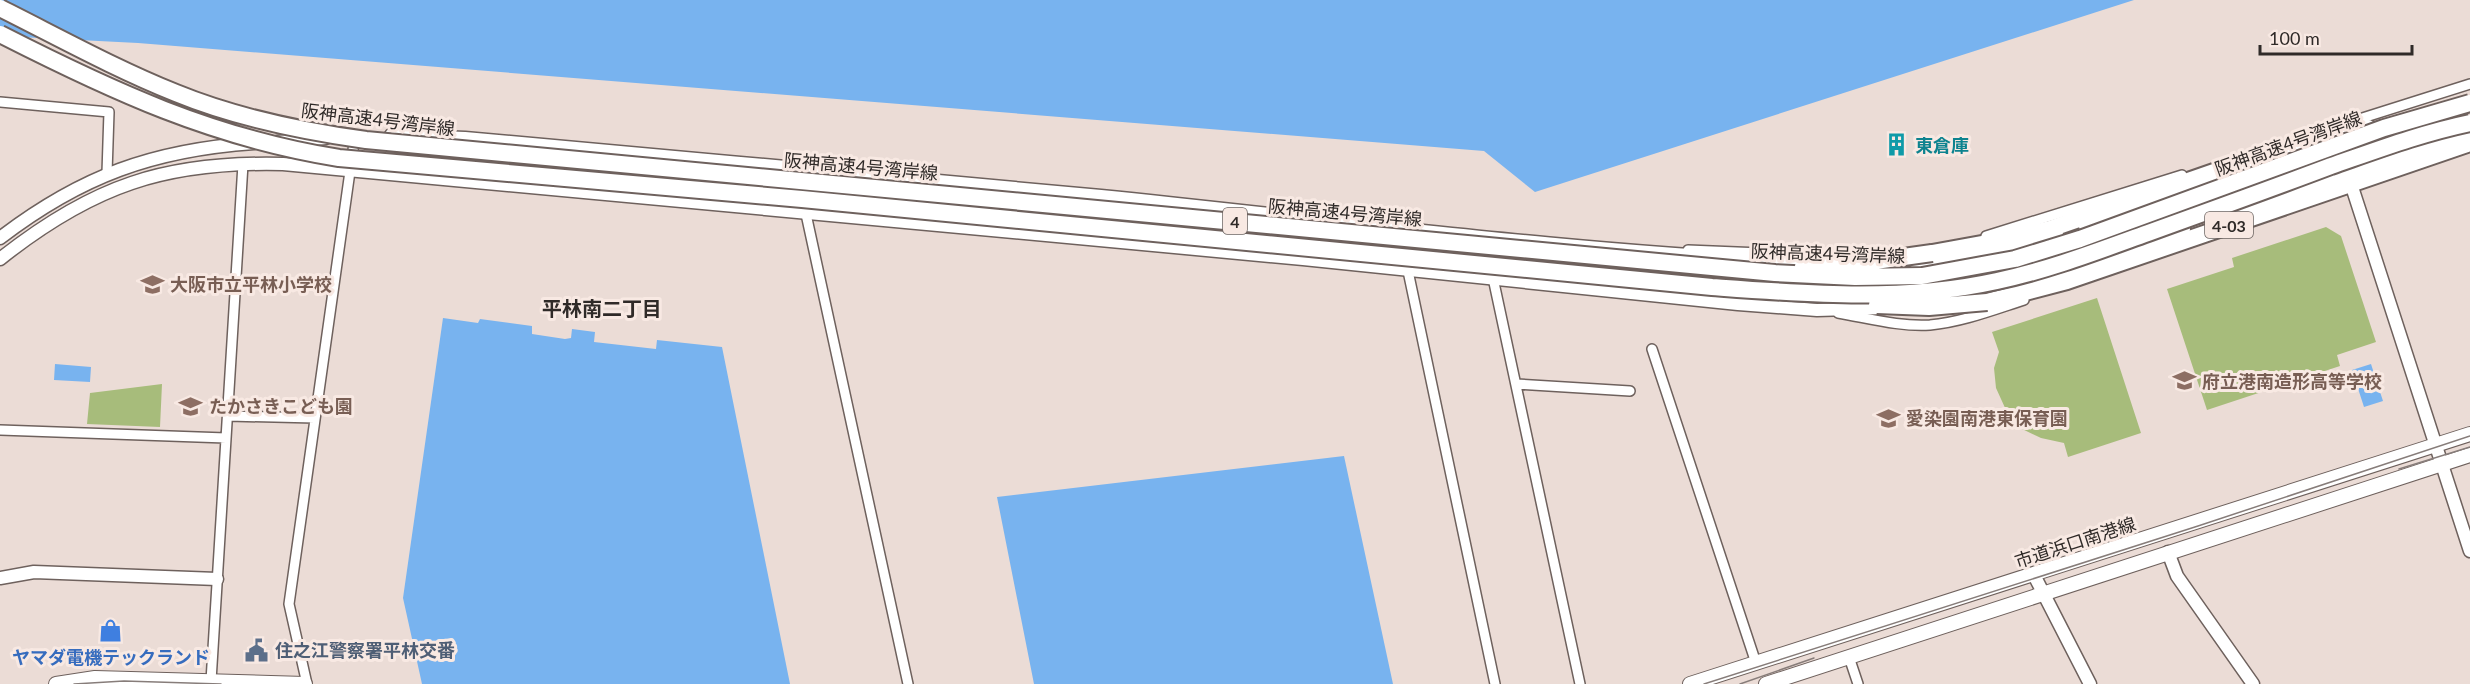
<svg xmlns="http://www.w3.org/2000/svg" width="2470" height="684" font-family="Lato,'Noto Sans JP',sans-serif">
	<style>
		.green { fill: #a7bc7b }
		.water { fill: #78b3ef }
		.lines { fill: none; stroke-linecap: round; stroke-linejoin: round }
		.street-casing { stroke: #6e615d; stroke-width: 12 }
		.secondary-casing { stroke: #6e615d; stroke-width: 15 }
		.primary-casing { stroke: #6e615d; stroke-width: 16 }
		.highway-casing { stroke: #6e615d; stroke-width: 20 }
		.street { stroke: #fff; stroke-width: 9 }
		.secondary { stroke: #fff; stroke-width: 12 }
		.primary { stroke: #fff; stroke-width: 14 }
		.highway { stroke: #fff; stroke-width: 16 }
		.tram { stroke: #877d7a; stroke-width: 1.5 }
		.highway-bridge-casing { stroke: #6e615d; stroke-width: 20; stroke-linecap: butt }
		.highway-bridge { stroke: #fff; stroke-width: 16 }
		.labels { text-anchor: middle; dominant-baseline: central; stroke-width: 6; stroke-linejoin: round; paint-order: stroke }
		.shield { fill: #f8e9e3; stroke: #6b6360; stroke-width: 1.5 }
		.shield-label { font-size: 16px; font-weight: bold; fill: #2f2a28 }
		.street-label { font-size: 18px; fill: #2f2a28; stroke: #f8e9e3 }
		.culture-label { font-size: 18px; font-weight: bold; fill: #0d838f; stroke: #f8e9e3; text-anchor: start }
		.education-label { font-size: 18px; font-weight: bold; fill: #785e54; stroke: #f8e9e3; text-anchor: start }
		.service-label { font-size: 18px; font-weight: bold; fill: #4e5e75; stroke: #f8e9e3; text-anchor: start }
		.shop-label { font-size: 18px; font-weight: bold; fill: #366cbe; stroke: #f8e9e3 }
		.neighbourhood-label { font-size: 20px; font-weight: bold; fill: #2f2a28; stroke: #f8e9e3 }
	</style>
	<rect width="100%" height="100%" fill="#ebdcd6"/>
	<path class="green" d="M2326,227L2341,236L2376,342L2337,355L2340,366L2207,410L2167,289L2234,267L2232,258Z
		M2097,298L2141,433L2068,457L2064,443L2041,438L2020,428L2006,410L1996,388L1994,368L1999,352L1992,332Z
		M162,384L160,427L87,424L90,393Z"/>
	<path class="water" d="M0,0H2134L1535,192L1484,151L138,43L0,36Z
		M443,318L478,323L480,319L532,326V334L565,339L571,338L572,329L595,332L594,342L656,349L657,340L722,347L790,684H422L403,598Z
		M55,364L91,367L90,382L54,380Z
		M2371,364L2383,401L2364,407L2352,370Z
		M1344,456L1393,684H1034L997,497Z"/>
	<g class="lines">
		<defs>
			<path id="street" d="M0,102L109,112L107,173
				M2315,133L2470,84
				M808,179L806,214L908,684
				M1986,236L2182,175
				M1425,237L1408,271L1495,684
				M1688,250L1839,256
				M1493,278L1580,684
				M1838,313C1868,318 1900,327 1930,325C1962,322 1993,310 2024,300
				M1652,349L1756,663
				M1516,384L1630,391
				M228,416L315,418
				M0,430L226,438
				M1849,657L1858,684
				M211,681L243,164
				M307,684L289,604L355,136"/>
			<path id="secondary" d="M391,135L465,138C677,158 889,175 1101,196C1337,220 1574,252 1811,262
				M277,142L326,138
				M2353,190L2470,551
				M2211,218L2470,135
				M2085,226L2244,171
				M0,238C81,176 153,150 254,143
				M0,259C92,186 165,161 283,164L1303,259L1738,304L1817,310L1884,308
				M1915,263L1981,254L2057,235
				M2033,282L2184,229
				M2168,552L2177,576L2253,684
				M2034,575L2090,684
				M0,578L34,572L217,579"/>
			<path id="primary" d="M56,684L95,678L305,684
				M1690,684L2470,434
				M1766,684L2470,455"/>
			<path id="highway" d="M1932,253L2009,239L2050,229L2234,165L2313,141L2368,128
				M1987,302L2067,281L2470,143"/>
		</defs>
		<use href="#street" class="street-casing"/>
		<use href="#secondary" class="secondary-casing"/>
		<use href="#primary" class="primary-casing"/>
		<use href="#highway" class="highway-casing"/>
		<use href="#street" class="street"/>
		<use href="#secondary" class="secondary"/>
		<use href="#primary" class="primary"/>
		<use href="#highway" class="highway"/>
		<path class="tram" d="M2399,469L2470,447
			M74,684L124,681L221,684
			M1704,684L2198,526L2470,436
			M1740,684L1814,658"/>
		<defs>
			<path id="highway-bridge" d="M0,8C58,37 116,69 176,93C237,118 301,131 366,140L1775,273L1855,277L1922,276L2015,259L2080,239L2384,128L2470,103
				M0,34C112,91 213,138 339,158L802,199L1712,287C1807,294 1902,302 1997,281C2049,270 2098,251 2148,233C2209,211 2270,189 2331,166C2377,150 2422,133 2470,123
				M1803,266L1875,261L1932,253
				M1877,305L1929,307L1987,302"/>
		</defs>
		<use href="#highway-bridge" class="highway-bridge-casing"/>
		<use href="#highway-bridge" class="highway-bridge"/>
	</g>
	<defs>
		<symbol id="building-bare" viewBox="-9 -9 18 18"><path d="M-4-6H4V6H1V3H-1V6H-4ZM-2.5-4.3h1.7v1.8h-1.7ZM.8-4.3h1.7v1.8H.8ZM-2.5-1h1.7V.8h-1.7ZM.8-1h1.7V.8H.8Z" fill="#0f9aa8" stroke="#f8e9e3" stroke-width="2.5" paint-order="stroke"/></symbol>
		<symbol id="school-bare" viewBox="-9 -9 18 18"><path d="M0-5L7-2L0 1L-7-2ZM-4 1L0 2.5L4 1V4Q0 6-4 4Z" fill="#8d6e63" stroke="#f8e9e3" stroke-width="2.5" paint-order="stroke"/></symbol>
		<symbol id="shop-bare" viewBox="-9 -9 18 18"><path d="M-5-2.5h2.3a2.7 3.5 0 0 1 5.4 0H5L5.5 6h-11ZM-1.5-2.5h3a1.5 2.3 0 0 0-3 0Z" fill="#3f7fe0" stroke="#f8e9e3" stroke-width="2.5" paint-order="stroke"/></symbol>
		<symbol id="civic-bare" viewBox="-9 -9 18 18"><path d="M-.6-6.5H3V-4.5H.6V-3L4-1V1h2V6H-6V1h2V-1L-.6-3ZM-1.2 2.5V6h2.4V2.5Z" fill="#5c6f8a" stroke="#f8e9e3" stroke-width="2.5" paint-order="stroke"/></symbol>
	</defs>
	<g fill-rule="evenodd">
		<use href="#building-bare" x="1880" y="128" width="33" height="33"/>
		<use href="#school-bare" x="136" y="268" width="33" height="33"/>
		<use href="#school-bare" x="2168" y="364" width="33" height="33"/>
		<use href="#school-bare" x="174" y="390" width="33" height="33"/>
		<use href="#school-bare" x="1872" y="402" width="33" height="33"/>
		<use href="#shop-bare" x="94" y="614" width="33" height="33"/>
		<use href="#civic-bare" x="240" y="634" width="33" height="33"/>
	</g>
	<g class="labels">
		<g class="shield">
			<rect x="1223" y="208" width="24" height="26" rx="4.5"/>
			<rect x="2205" y="212" width="48" height="26" rx="4.5"/>
		</g>
		<g class="shield-label">
			<text x="1235" y="221">4</text>
			<text x="2229" y="225">4-03</text>
		</g>
		<g class="street-label">
			<text transform="translate(378 119) rotate(7)">阪神高速4号湾岸線</text>
			<text transform="translate(2288 143) rotate(-20)">阪神高速4号湾岸線</text>
			<text transform="translate(861 166) rotate(5)">阪神高速4号湾岸線</text>
			<text transform="translate(1345 212) rotate(5)">阪神高速4号湾岸線</text>
			<text transform="translate(1828 253) rotate(2)">阪神高速4号湾岸線</text>
			<text transform="translate(2075 542) rotate(-18)">市道浜口南港線</text>
		</g>
		<g class="culture-label">
			<text x="1915" y="145">東倉庫</text>
		</g>
		<g class="education-label">
			<text x="170" y="284">大阪市立平林小学校</text>
			<text x="2202" y="381">府立港南造形高等学校</text>
			<text x="209" y="406">たかさきこども園</text>
			<text x="1906" y="418">愛染園南港東保育園</text>
		</g>
		<g class="service-label">
			<text x="275" y="650">住之江警察署平林交番</text>
		</g>
		<g class="shop-label">
			<text x="111" y="657">ヤマダ電機テックランド</text>
		</g>
		<g class="neighbourhood-label">
			<text x="602" y="308">平林南二丁目</text>
		</g>
	</g>
	<path d="M2260 45v9h152v-9" fill="none" stroke="#2f2a28" stroke-width="3"/>
	<text x="2269" y="45" font-size="18" fill="#2f2a28" stroke="#f8e9e3" stroke-width="4.5" paint-order="stroke">100 m</text>
</svg>
